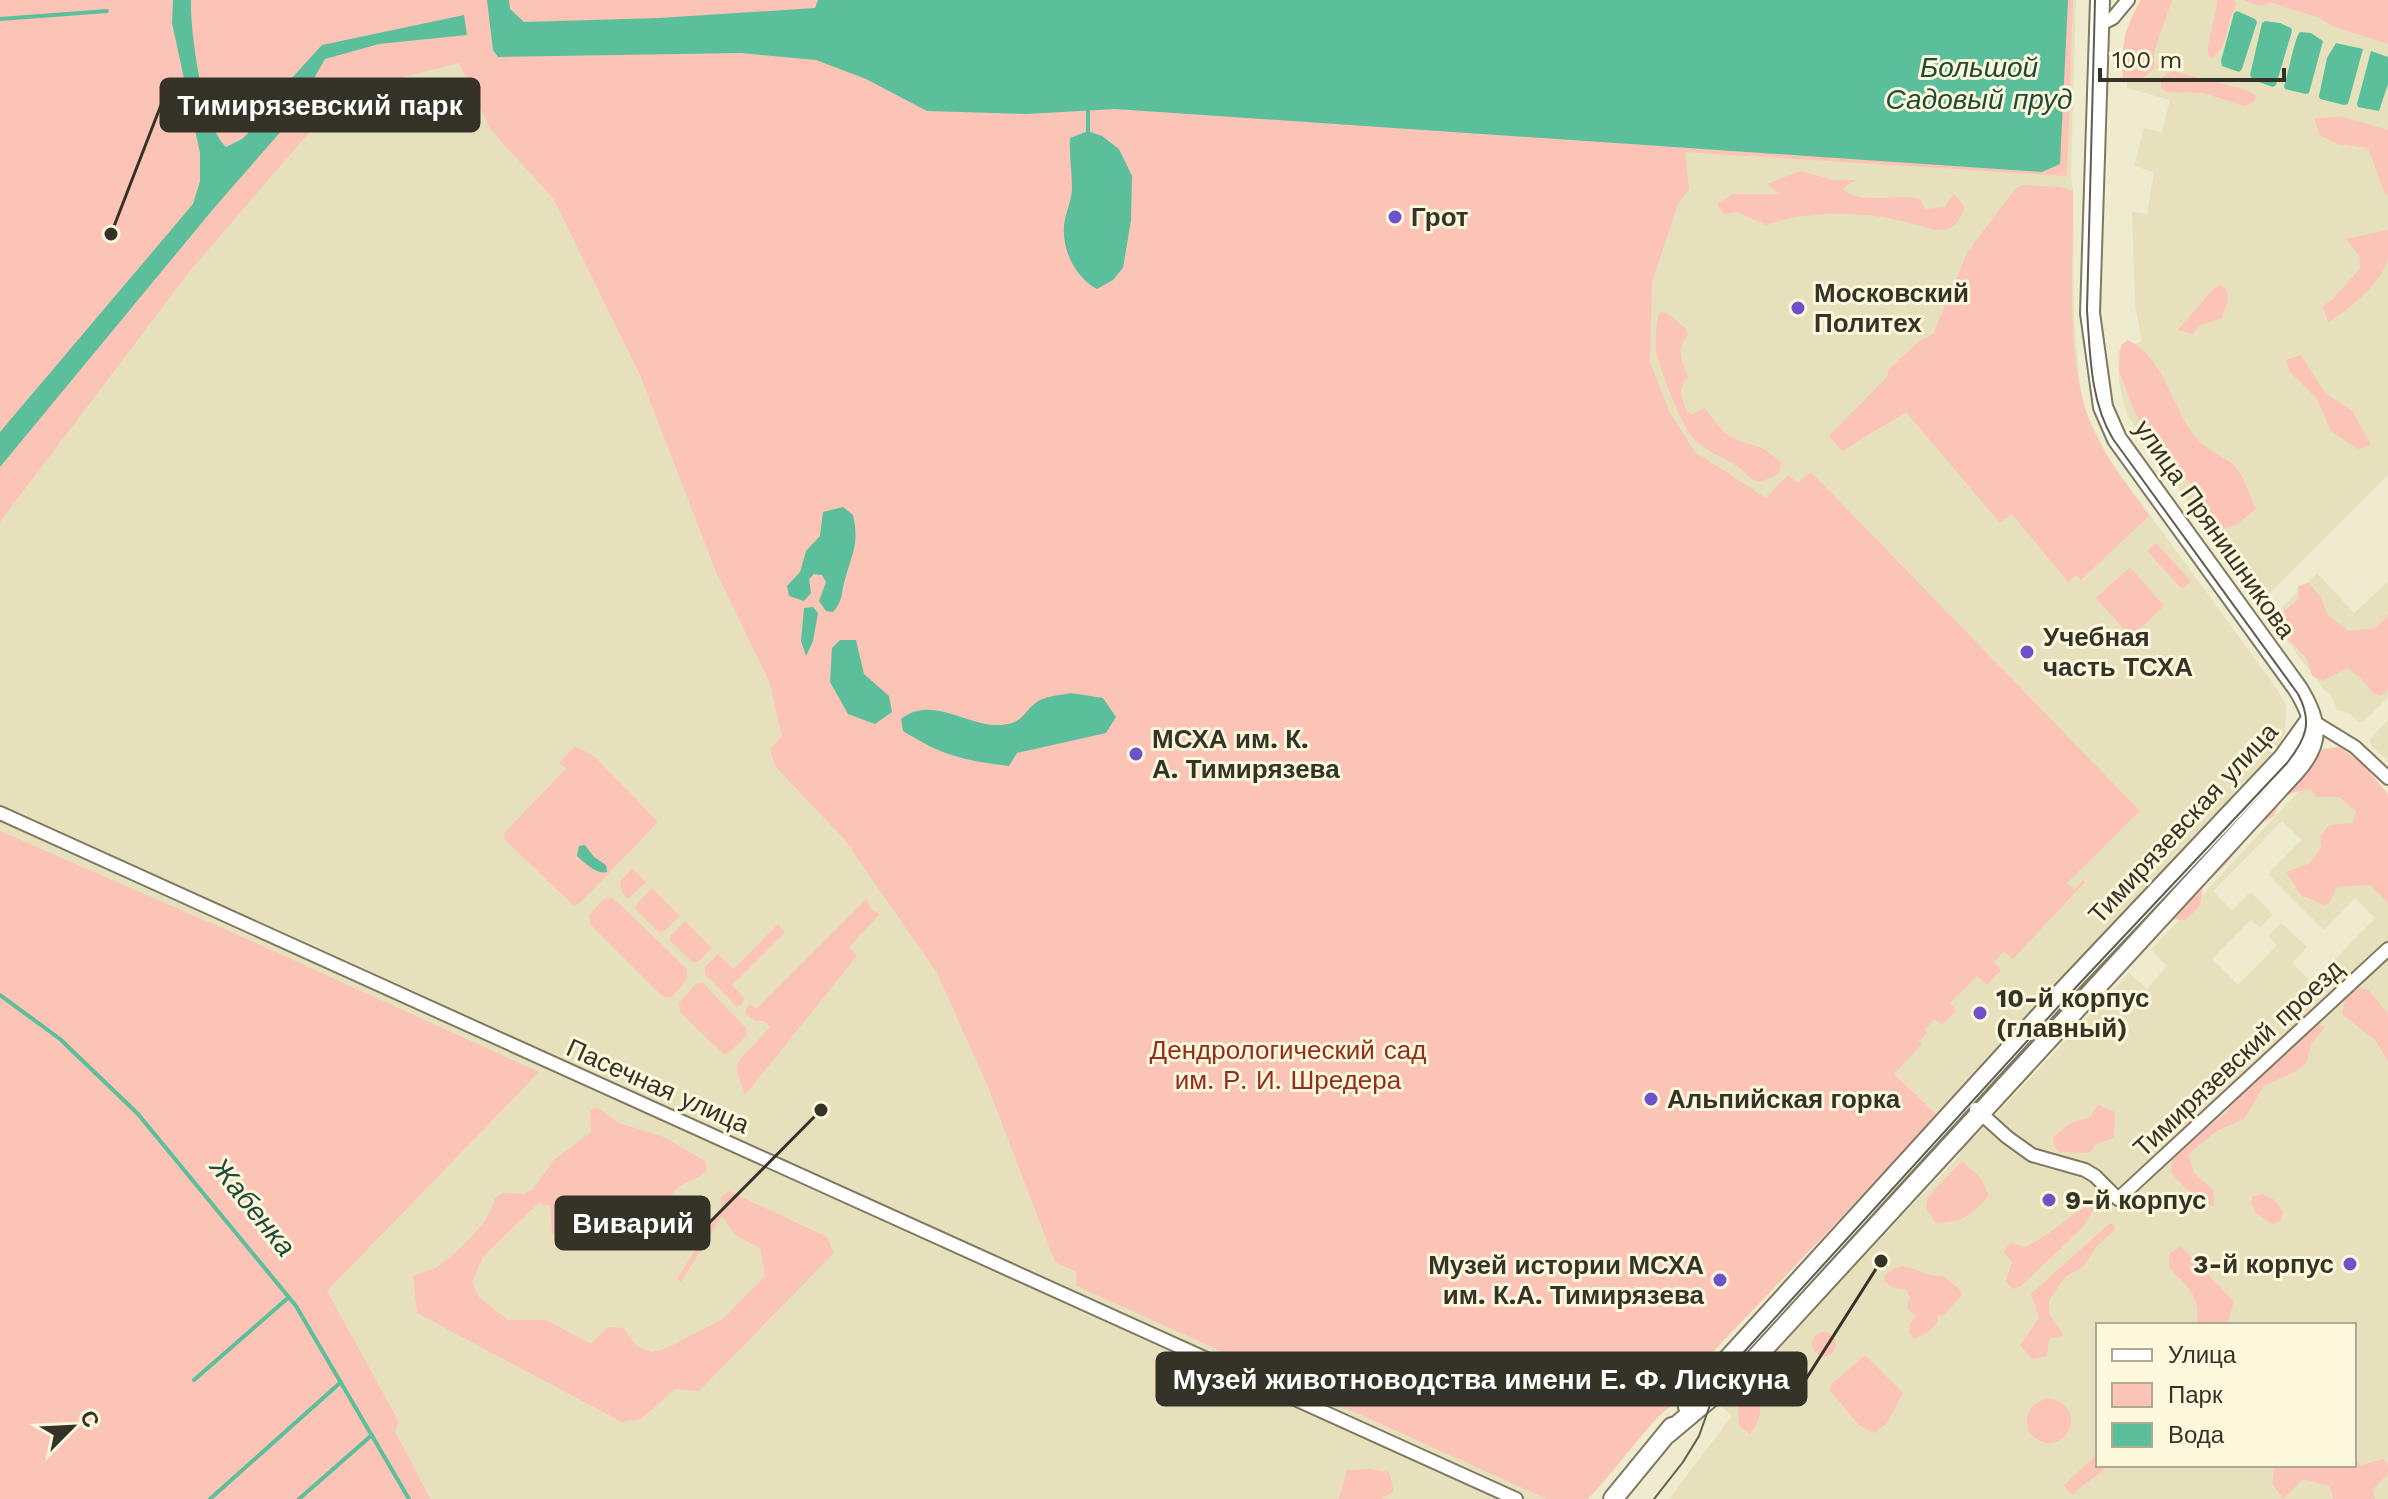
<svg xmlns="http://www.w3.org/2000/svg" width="2388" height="1499" font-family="'Work Sans',sans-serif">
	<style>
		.built { fill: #e7e0bd; fill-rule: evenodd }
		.green { fill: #fcc3b7 }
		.water { fill: #5abf9a }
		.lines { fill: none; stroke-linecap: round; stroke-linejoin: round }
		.stream { stroke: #5abf9a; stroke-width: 4 }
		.street-casing { stroke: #7e7960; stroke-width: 16 }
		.secondary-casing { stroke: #7e7960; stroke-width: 22 }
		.street { stroke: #fff; stroke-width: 12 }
		.secondary { stroke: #fff; stroke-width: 18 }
		.tram { stroke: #5f5d4d; stroke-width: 2 }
		.poi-dot { fill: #6f52cb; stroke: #fdf8db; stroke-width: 3 }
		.labels { text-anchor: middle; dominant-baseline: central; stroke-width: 6; stroke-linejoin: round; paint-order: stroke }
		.poi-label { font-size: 26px; font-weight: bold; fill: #353328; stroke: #fdf8db; text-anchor: start }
		.street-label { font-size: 26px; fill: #353328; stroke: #fdf8db }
		.park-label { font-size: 26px; fill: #942d1d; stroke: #fdf8db }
		.water-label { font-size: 28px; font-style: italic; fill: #1f4a3a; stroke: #fdf8db }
		.leader { fill: none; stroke: #353328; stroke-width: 3 }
		.callout-dot { fill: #353328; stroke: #fdf8db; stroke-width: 3 }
		.callout { fill: #353328; stroke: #353328; stroke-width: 3 }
		.callout-label { font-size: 28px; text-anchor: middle; font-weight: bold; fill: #fff }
	</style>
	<rect width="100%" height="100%" fill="#efebce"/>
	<path class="built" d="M0,0H2076L2071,176L2073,191L2074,315L2080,386L2086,412L2110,460L2277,689L2286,705L2285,733L2279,746L2266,761L2102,936L1940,1117H1937L1705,1360L1698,1354L1568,1499H0Z
		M2151,0H2259L2388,37V475L2260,603L2127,415L2119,382L2118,351L2142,341L2135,305L2132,212L2147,214L2154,172L2134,166L2144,128L2162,132L2170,100L2127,88L2125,33Z
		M2317,573L2354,613L2388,582V697L2363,722H2359L2349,713L2337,710L2333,698L2322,687L2271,619Z
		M2388,720V761L2371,745L2370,739Z
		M2314,775L2388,810V1499H1669L1732,1416L1722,1407L1961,1154L1957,1149L1968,1131L1975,1137L2129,973L2147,989L2167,966L2151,950ZM2282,821L2301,840L2268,874L2324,930L2355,898L2375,918L2312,983L2292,963L2307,947L2281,923L2268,936L2277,945L2238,985L2212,959L2251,920L2260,928L2273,914L2250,892L2232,910L2213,891ZM2098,1325H2354V1465H2098Z"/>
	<path class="green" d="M0,0H2073L2067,176L1685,152L1689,189L1678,204L1652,282L1650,362L1670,413L1695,452L1766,498L1788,475L1798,483L1811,472L2140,811L2067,883L2074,890L2083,880L2085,882L2013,959L2004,951L1994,962L2001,970L1987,985L1977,976L1950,1003L1956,1010L1942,1025L1935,1019L1924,1030L1927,1033L1919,1041L1922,1044L1894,1074L1938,1116L1705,1360L1698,1354L1689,1364L1696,1370C1690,1396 1665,1407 1649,1427C1628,1451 1610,1476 1588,1499H1547L1077,1286L1076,1272L1055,1262L988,1087L937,973L844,839L775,766L770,749L782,736L769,681L716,572L640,375L553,198L490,129L459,63L364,87L326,113L189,272L0,522Z
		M2141,0H2172L2154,52V68C2144,79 2138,83 2123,80C2120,49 2125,26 2141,0Z
		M2217,0H2234L2237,4C2224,23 2231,44 2212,58L2208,55C2207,37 2216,19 2217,0Z
		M2244,0H2388V44L2332,26L2320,18L2271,3L2259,6Z
		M2173,71L2247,90L2256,96L2254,102L2245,106L2203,93L2166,92L2161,87L2162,76Z
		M2343,117L2388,130V196L2384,192L2368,148L2337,144L2320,135L2314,118Z
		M1800,171L1834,180H1857L1847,185L1843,190C1864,205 1896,193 1920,199L1925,209L1945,207L1954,194L1964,206C1962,219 1955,230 1940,230C1927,230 1911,222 1897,220C1858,211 1804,211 1766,225L1737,212L1724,214L1717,204L1733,194H1779L1767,184Z
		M2022,185L2060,187L2073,191C2074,260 2065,344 2086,411C2098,450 2126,483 2149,516L2081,580L2076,575L2068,582L2012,514L2000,523L1906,412L1842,451L1829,436L1888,376V370L1918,342L1933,334L1968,251L2015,189Z
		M2388,230C2388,239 2388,248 2388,257C2384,281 2349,310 2328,322L2323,306L2333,299L2360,268L2359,255L2346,239Z
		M2221,285L2227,290L2228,301L2222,318L2200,325L2193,334L2178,330L2213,289Z
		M1666,312L1686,329L1688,335C1675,352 1682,359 1688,377C1677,390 1681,397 1687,412L1693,414L1704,408L1725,433L1737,440L1762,448L1782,462L1779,473C1750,490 1756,478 1732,463C1720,456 1705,450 1695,440C1683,430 1658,366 1656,350C1655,336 1656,326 1659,313Z
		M2128,340C2167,359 2171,410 2198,440C2208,450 2223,456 2234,465C2244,475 2250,496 2256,509L2236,525L2217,530L2188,481L2164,456L2136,415L2119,371L2121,345Z
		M2301,355L2326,394L2352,410L2371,445L2358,449L2331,431L2317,399L2289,371L2286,360Z
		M2156,543L2191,581L2182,589L2147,551Z
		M2130,567L2164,606L2131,637L2096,598Z
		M2309,583L2321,598L2328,615L2349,631L2376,628L2388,615V689L2382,695L2374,694L2360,677L2347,668L2323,681L2312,676L2307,659L2281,632L2283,612L2299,599L2298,586Z
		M575,746L594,756L658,822L579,904L573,905L505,840L504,833L566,769L559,762Z
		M2339,747L2360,761L2388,794V903L2370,885L2337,887L2329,903L2324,905L2301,895L2286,872L2310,863L2321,848L2320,837L2329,825L2353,823L2356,811L2339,797H2316L2311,789C2290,792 2282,794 2274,816C2253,826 2242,846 2227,863C2220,871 2211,878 2203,886L2200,906L2186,920L2165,919L2310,760L2323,749Z
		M0,831L229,931L539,1072L327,1291L399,1422L395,1431L430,1499H0Z
		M632,868L646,882L628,899L622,892L620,882Z
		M652,888L680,916L664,931L659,932L636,910V905Z
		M613,898L687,969V979L672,997H663L590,924L589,915L604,899Z
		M866,899L871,909L880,914L849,947L857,956L745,1095L737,1070L738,1062L770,1027L764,1021H755L746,1014V1009L750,1004L756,1009Z
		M685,921L712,948L698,962H692L670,941V936Z
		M778,924L785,932L732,985L745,999L741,1005L736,1006L705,974V967L718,954L734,969Z
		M703,983L746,1028L747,1035L729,1053L723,1054L680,1012L679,1003L696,984Z
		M2360,988L2369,990L2388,1014V1062L2376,1041L2342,1014L2346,996Z
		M2317,1024L2325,1027L2311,1045L2307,1062L2298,1070L2264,1086L2244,1119L2217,1131L2188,1154L2194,1173L2213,1190L2214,1207L2198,1201L2171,1173L2172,1158L2191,1137L2224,1115L2244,1089L2260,1072L2279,1059L2292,1043Z
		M2098,1105L2115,1112L2114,1138L2096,1144L2089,1153L2059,1152L2054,1145L2053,1137L2072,1122L2089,1118Z
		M596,1107L619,1123L664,1137L705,1161L707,1170C698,1179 689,1180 679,1187C667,1196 662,1213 656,1226L644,1229L625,1217L609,1219C593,1245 580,1253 552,1233L550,1206L538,1203L483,1257L472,1282L479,1297L508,1320H546L591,1344L608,1327L623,1328L638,1347L652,1352L665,1349L723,1319L765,1276L760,1248L735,1235L722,1216L681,1282L677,1279L721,1209V1197L729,1191L827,1237L834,1253L699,1391L675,1389L641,1419L622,1422L417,1313L413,1276C421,1273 430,1271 437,1267C455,1255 493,1220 494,1199L503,1193L524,1194L533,1189L554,1160L591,1132L590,1111Z
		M1962,1161L1981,1178L1989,1196C1970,1216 1964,1222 1936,1223L1926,1209L1928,1197Z
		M2263,1194L2273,1199L2283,1211L2281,1221L2272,1224L2256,1213L2251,1204L2253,1196Z
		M2095,1207L2082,1228L2021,1286L2013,1289L2006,1281L2012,1262L2003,1252L2010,1243L2026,1247L2048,1234L2082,1208Z
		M2110,1223L2115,1226L2114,1231L2097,1246L2084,1266L2065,1277L2049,1301V1314L2064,1335L2049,1339L2047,1356L2032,1359L2020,1345L2039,1318L2031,1294Z
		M2181,1246L2234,1302L2227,1325H2196C2203,1298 2187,1286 2169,1268V1254Z
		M1902,1266C1918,1269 1928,1277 1944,1276L1960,1290L1962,1295L1944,1315L1937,1316L1938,1321L1930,1331L1914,1339L1909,1333L1910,1323L1916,1316L1907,1309L1910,1298L1906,1289L1893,1288L1884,1281V1277L1890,1270Z
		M1812 1344a12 12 0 1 1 24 0a12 12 0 1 1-24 0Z
		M1865,1355L1903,1393L1887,1423L1874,1433L1859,1425L1830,1391L1831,1385Z
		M1759,1397C1762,1413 1760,1421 1750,1434L1739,1426L1738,1404L1744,1400Z
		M2027 1421a22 22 0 1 1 44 0a22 22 0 1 1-44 0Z
		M2098,1449V1465H2108C2098,1477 2084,1482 2073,1495L2064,1486C2075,1472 2091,1465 2098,1449Z
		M2354,1458L2361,1465L2384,1459L2388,1465V1474L2372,1490L2375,1499H2333L2330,1486L2303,1479L2283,1499L2272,1483L2275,1465H2354Z
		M1370,1469L1389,1472L1394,1491L1381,1499H1339L1347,1470Z"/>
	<path class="water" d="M173,0H191C190,33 203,125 226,147L242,139L260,121L289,81L322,45L464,15L467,35L379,44L325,59L290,121L214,208L0,467V432L193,204L200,181V153L172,23Z
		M487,0H509L510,9L524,22L659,18L815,8L818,0H2068L2060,164L2042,172L1115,109L1027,114L927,111L866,79L816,60L741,53L498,57L493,50Z
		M2237,11L2255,19L2257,22L2242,69L2239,72L2222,66L2221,61L2234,13Z
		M2265,21L2280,23L2291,28L2292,31L2276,85L2273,87L2253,80L2250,75L2262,23Z
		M2300,32L2311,33L2323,41L2309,93L2306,94L2285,89L2284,86C2289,72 2294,39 2300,32Z
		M2336,43L2363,49L2348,104L2344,105L2320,99L2319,96L2327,58Z
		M2371,51L2388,57V84L2379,111L2358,107L2357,104Z
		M1088,131L1102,136L1119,149L1132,176L1131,220L1123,268L1113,280L1097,289C1076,278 1062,251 1064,226C1065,213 1072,201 1072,188C1072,171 1069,155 1070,138Z
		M843,507L853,515C860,544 851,556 844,583C841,596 842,602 833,612L826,611L819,601L826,582L822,575L814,574L809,579L811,593L804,601L789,596L787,586L800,572L806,551L820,536L823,512Z
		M813,607L818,613L813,641L806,656L801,641L804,608Z
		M840,640H856L864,674L889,696L892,712L875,724L848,714L830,682L832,648Z
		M1071,693L1103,698L1116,717L1106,733L1017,753L1009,766C962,760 943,756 903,731L901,719C931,695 965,725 998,725C1027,724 1022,710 1040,700C1048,696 1062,695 1071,693Z
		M585,845L594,857L606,865L607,872C597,875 585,863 577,856L579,846Z"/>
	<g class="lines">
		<path class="stream" d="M0,19L107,11
			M1088,131V110
			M0,995L60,1039L138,1114L296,1306L409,1499
			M194,1380L289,1297
			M210,1499L341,1382
			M299,1499L372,1435"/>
		<defs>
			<path id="street" d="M2099,25L2113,18L2128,0
				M2311,720L2355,747L2388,778
				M0,813L1516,1499
				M1976,1109L2007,1137L2032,1155L2085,1170L2095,1176L2118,1199L2388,949"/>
			<path id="secondary" d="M1688,1407L1706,1383L2063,991L2283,758L2311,719
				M1667,1434L1748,1366L2295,771C2321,742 2318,722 2298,689L2117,439L2103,407L2090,313L2100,0
				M1613,1499L1672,1427"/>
		</defs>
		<use href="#street" class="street-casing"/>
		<use href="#secondary" class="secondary-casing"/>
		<use href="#street" class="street"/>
		<use href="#secondary" class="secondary"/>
		<path class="tram" d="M1654,1499L1683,1462L1699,1436L1715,1391L1743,1353L2079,984L2287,763C2306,739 2313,722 2298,694L2113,439C2090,402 2090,352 2087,310L2095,0"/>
	</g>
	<g class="poi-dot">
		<circle cx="1395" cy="217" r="8"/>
		<circle cx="1798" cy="308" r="8"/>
		<circle cx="2027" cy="652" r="8"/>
		<circle cx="1136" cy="754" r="8"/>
		<circle cx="1980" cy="1013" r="8"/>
		<circle cx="1651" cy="1099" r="8"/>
		<circle cx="2049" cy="1200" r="8"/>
		<circle cx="2350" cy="1264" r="8"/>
		<circle cx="1720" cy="1280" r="8"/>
	</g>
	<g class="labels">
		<g class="poi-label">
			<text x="1411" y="217">Грот</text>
			<text x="1814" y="293">Московский<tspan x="1814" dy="30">Политех</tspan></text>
			<text x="2043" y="637">Учебная<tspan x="2043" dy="30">часть ТСХА</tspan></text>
			<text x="1152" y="739">МСХА им. К.<tspan x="1152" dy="30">А. Тимирязева</tspan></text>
			<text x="1996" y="998">10-й корпус<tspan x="1996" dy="30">(главный)</tspan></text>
			<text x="1667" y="1099">Альпийская горка</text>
			<text x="2065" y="1200">9-й корпус</text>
			<text x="2334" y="1264" text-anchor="end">3-й корпус</text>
			<text x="1704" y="1265" text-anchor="end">Музей истории МСХА<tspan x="1704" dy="30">им. К.А. Тимирязева</tspan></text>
		</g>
		<g class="street-label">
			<text transform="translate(2215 529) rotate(55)">улица Прянишникова</text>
			<text transform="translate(2183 823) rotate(-47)">Тимирязевская улица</text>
			<text transform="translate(2238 1058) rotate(-43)">Тимирязевский проезд</text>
			<text transform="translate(658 1086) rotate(24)">Пасечная улица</text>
		</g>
		<g class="park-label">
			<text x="1288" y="1050">Дендрологический сад<tspan x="1288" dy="30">им. Р. И. Шредера</tspan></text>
		</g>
		<g class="water-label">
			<text x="1979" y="67">Большой<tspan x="1979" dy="32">Садовый пруд</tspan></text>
			<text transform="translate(253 1207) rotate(51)">Жабенка</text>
		</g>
	</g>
	<path class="leader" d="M111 234L161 105M821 1110L709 1223M1881 1261L1806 1379"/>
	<g class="callout-dot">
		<circle cx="111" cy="234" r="8"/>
		<circle cx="821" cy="1110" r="8"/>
		<circle cx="1881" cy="1261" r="8"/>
	</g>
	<g class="callout">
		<rect x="161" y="79" width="318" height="52" rx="8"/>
		<rect x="556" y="1197" width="153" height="52" rx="8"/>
		<rect x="1157" y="1353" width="649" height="52" rx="8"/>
	</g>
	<g class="callout-label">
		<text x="320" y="115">Тимирязевский парк</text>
		<text x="633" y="1233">Виварий</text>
		<text x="1481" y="1389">Музей животноводства имени Е. Ф. Лискуна</text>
	</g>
	<rect x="2096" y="1323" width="260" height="144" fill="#fdf8db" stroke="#ada993" stroke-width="2"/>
	<rect x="2112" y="1349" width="40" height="12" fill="#ffffff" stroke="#ada993" stroke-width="2"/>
	<text x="2168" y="1363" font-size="24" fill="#353328">Улица</text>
	<rect x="2112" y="1383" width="40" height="24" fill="#fcc3b7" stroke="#ada993" stroke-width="2"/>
	<text x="2168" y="1403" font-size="24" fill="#353328">Парк</text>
	<rect x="2112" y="1423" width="40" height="24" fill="#5abf9a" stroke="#ada993" stroke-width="2"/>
	<text x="2168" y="1443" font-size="24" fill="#353328">Вода</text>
	<g transform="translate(72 1427) rotate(66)" stroke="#fdf8db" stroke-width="6" paint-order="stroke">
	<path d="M0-6L14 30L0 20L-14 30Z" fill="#353328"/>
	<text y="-12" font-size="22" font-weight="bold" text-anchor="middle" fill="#353328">С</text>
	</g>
	<path d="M2100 68v12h184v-12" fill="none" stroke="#353328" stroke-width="4"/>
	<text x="2112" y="68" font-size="24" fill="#353328" stroke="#fdf8db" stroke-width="6" paint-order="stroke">100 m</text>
</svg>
